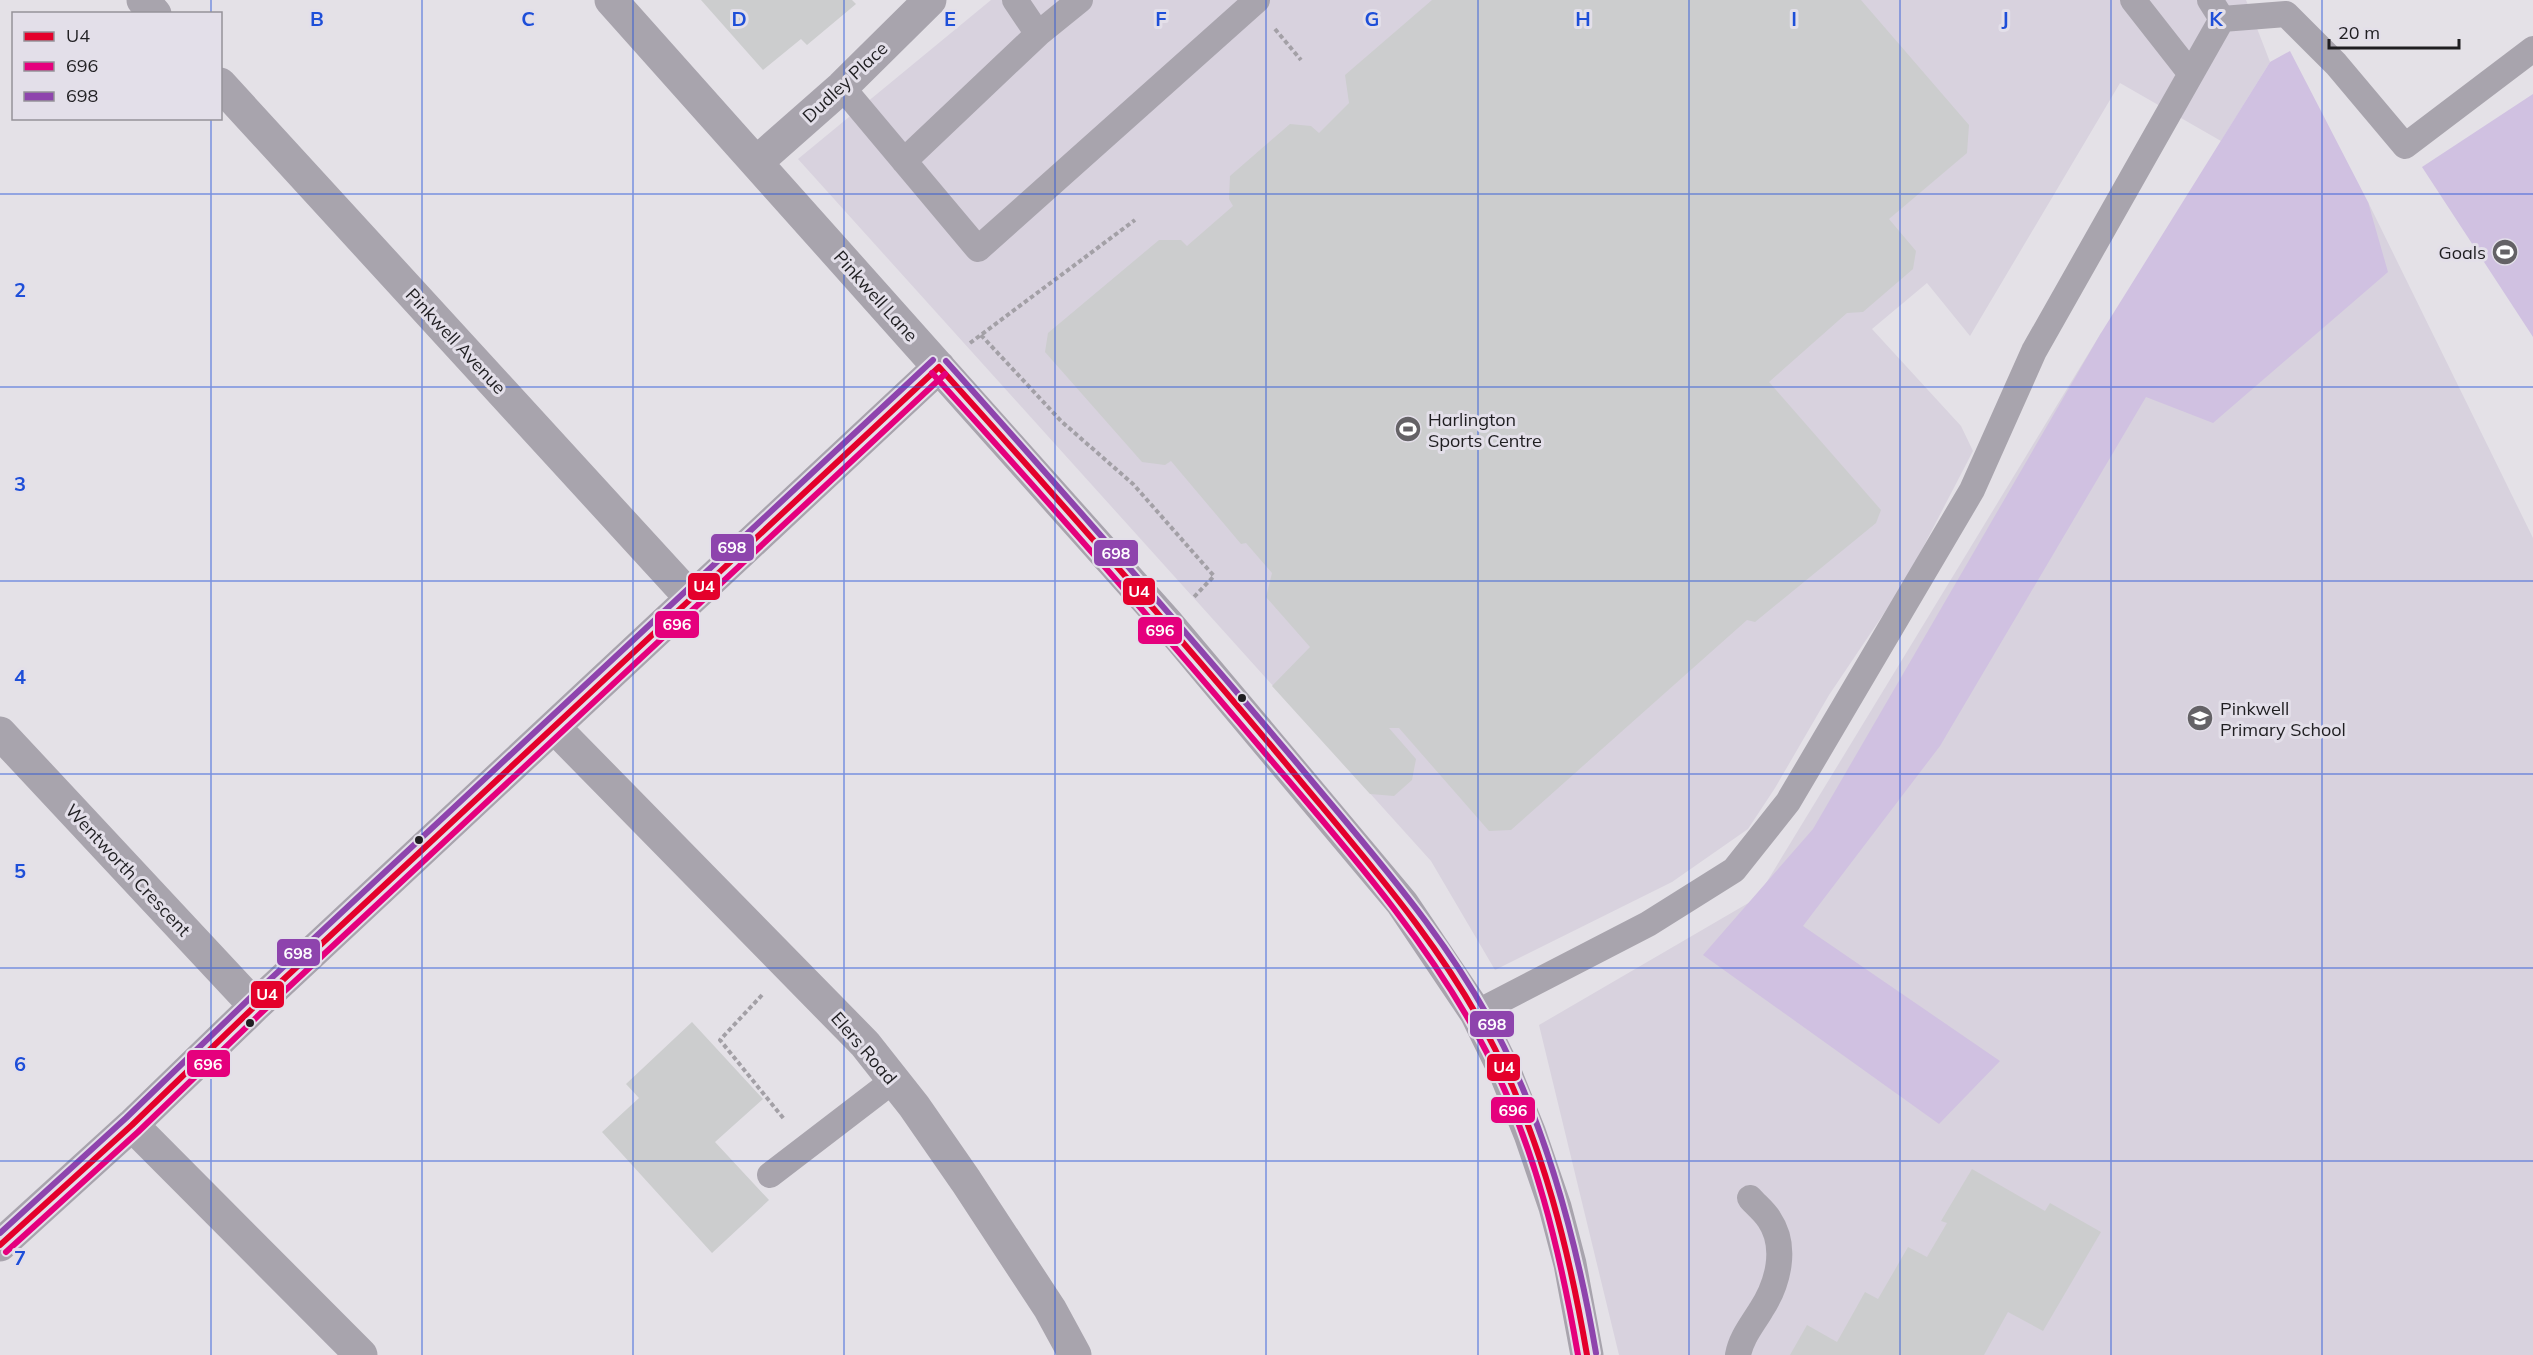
<svg xmlns="http://www.w3.org/2000/svg" width="2533" height="1355" font-family="Mulish,sans-serif">
	<style>
		.built { fill: #d8d2de }
		.green { fill: #d0c1e1 }
		.building { fill: #cccdce }
		.lines { fill: none; stroke-linecap: round; stroke-linejoin: round }
		.path { stroke: #a3a0a6; stroke-width: 4; stroke-dasharray: 4.5 3; stroke-linecap: butt }
		.lane { stroke: #a8a4ad; stroke-width: 26 }
		.street { stroke: #a8a4ad; stroke-width: 33 }
		.bus-1-casing { stroke: #e3dfe9; stroke-width: 10 }
		.bus-2-casing { stroke: #e3dfe9; stroke-width: 10 }
		.bus-3-casing { stroke: #e3dfe9; stroke-width: 10 }
		.bus-1 { stroke: #e4002b; stroke-width: 6 }
		.bus-2 { stroke: #e5007d; stroke-width: 6 }
		.bus-3 { stroke: #8e44ad; stroke-width: 6 }
		.grid { fill: none; stroke: #1d4ed8; stroke-width: 1.5; stroke-opacity: 0.55 }
		.bus-dot { fill: #1f1e21; stroke: #e3dfe9; stroke-width: 2 }
		.labels { text-anchor: middle; dominant-baseline: central; stroke-width: 6; stroke-linejoin: round; paint-order: stroke }
		.street-label { font-size: 18px; fill: #1f1e21; stroke: #e3dfe9 }
		.poi-label { font-size: 18px; fill: #1f1e21; stroke: #e3dfe9; text-anchor: start }
		.grid-label { font-size: 20px; text-anchor: middle; font-weight: bold; fill: #1d4ed8; stroke: #e3dfe9; stroke-width: 6; stroke-linejoin: round; paint-order: stroke }
		.line-badge { stroke: #e3dfe9; stroke-width: 2 }
		.badge-label { font-size: 16px; text-anchor: middle; font-weight: bold; fill: #fff }
	</style>
	<rect width="100%" height="100%" fill="#e4e1e7"/>
	<path class="built" d="M991,0H2246L2270,62L2221,141L2120,83L1970,336L1927,283L1872,329L1961,426L1973,451L1905,582L1829,695L1775,788L1748,829L1672,882L1495,970L1431,861L798,159Z
		M2368,202L2533,538V1355H1619L1539,1025L1757,898L2101,333Z"/>
	<path class="green" d="M2290,51L2368,202L2388,272L2213,423L2146,397L1940,746L1803,926L2000,1061L1939,1124L1703,955L1813,829L2101,333L2270,62Z
		M2533,94V337L2422,167Z"/>
	<path class="building" d="M701,0H852L856,4L807,45L801,39L763,70Z
		M1432,0H1861L1969,125L1967,153L1889,219L1916,251L1913,269L1863,312L1847,313L1769,382L1881,510L1876,523L1755,622L1747,620L1511,830L1489,831L1399,728H1389L1416,759L1412,780L1394,796L1370,794L1272,686L1310,647L1266,597L1272,573L1246,543L1241,544L1171,461L1165,465L1142,462L1045,352L1048,333L1159,240H1181L1187,246L1233,206L1229,199L1230,176L1290,124L1311,126L1319,133L1349,103L1345,75Z
		M692,1022L763,1099L715,1142L769,1200L712,1253L602,1132L639,1098L626,1084Z
		M1972,1169L2045,1211L2050,1203L2101,1232L2043,1331L2008,1312L1984,1355H1790L1807,1325L1837,1342L1865,1292L1878,1299L1908,1247L1927,1257L1947,1223L1941,1221Z"/>
	<g class="lines">
		<path class="path" d="M1275,29L1301,60
			M981,335L1061,421L1133,484L1214,576L1194,597
			M970,343L1135,220
			M762,995L720,1040L784,1119"/>
		<path class="lane" d="M1015,0L1038,34L1080,0
			M2133,0L2191,74
			M2210,0L2222,19
			M2222,19L2286,14L2336,64L2405,146L2533,49
			M842,87L978,249L1257,0
			M904,161L1038,34
			M1476,1013L1648,924L1734,870L1788,802L1972,490L2034,351L2222,19
			M770,1175L894,1080
			M1738,1355C1741,1338 1752,1325 1761,1310C1778,1284 1788,1247 1769,1219C1764,1211 1756,1205 1750,1198"/>
		<path class="street" d="M143,0L155,14
			M611,0L1168,624L1402,903L1476,1013L1505,1072L1530,1134L1555,1207L1570,1264L1587,1355
			M220,84L691,598
			M757,162L842,87L930,0
			M555,728L865,1044L914,1106L966,1181L1050,1309L1075,1355
			M0,733L255,1006
			M132,1125L361,1355
			M0,1245L132,1125L255,1006L939,367"/>
		<defs>
			<path id="bus-1" d="M939,367C1059,500 1178,634 1293,772C1366,860 1444,947 1495,1049C1543,1145 1569,1250 1587,1355
				M0,1245L132,1125L255,1006L939,367"/>
			<path id="bus-2" d="M932,373C1045,498 1156,624 1265,753C1345,847 1429,941 1486,1051C1535,1145 1560,1251 1578,1355
				M6,1252L138,1132L261,1013L945,374"/>
			<path id="bus-3" d="M946,361C1066,495 1185,630 1301,768C1374,856 1453,943 1504,1047C1551,1143 1578,1248 1596,1353
				M0,1233L126,1118L249,999L933,360"/>
		</defs>
		<use href="#bus-1" class="bus-1-casing"/>
		<use href="#bus-2" class="bus-2-casing"/>
		<use href="#bus-3" class="bus-3-casing"/>
		<use href="#bus-1" class="bus-1"/>
		<use href="#bus-2" class="bus-2"/>
		<use href="#bus-3" class="bus-3"/>
	</g>
	<path class="grid" d="M211,0V14M422,0V1355M633,0V1355M844,0V1355M1055,0V1355M1266,0V1355M1478,0V1355M1689,0V1355M1900,0V1355M2111,0V1355M2322,0V1355M211,118V1355M0,194H2533M0,387H2533M0,581H2533M0,774H2533M0,968H2533M0,1161H2533"/>
	<defs>
		<symbol id="stadium-disc" viewBox="-11 -11 22 22"><circle r="9.5" fill="#646266" stroke="#e3dfe9"/><path d="M0-5a6.5 5 0 1 0 0 10a6.5 5 0 1 0 0-10ZM-3.5-1.8h7v3.6h-7Z" fill="#fff"/></symbol>
		<symbol id="school-disc" viewBox="-11 -11 22 22"><circle r="9.5" fill="#646266" stroke="#e3dfe9"/><path d="M0-5L7-2L0 1L-7-2ZM-4 1L0 2.5L4 1V4Q0 6-4 4Z" fill="#fff"/></symbol>
	</defs>
	<g fill-rule="evenodd">
		<use href="#stadium-disc" x="2490" y="237" width="30" height="30"/>
		<use href="#stadium-disc" x="1393" y="414" width="30" height="30"/>
		<use href="#school-disc" x="2185" y="703" width="30" height="30"/>
	</g>
	<g class="bus-dot">
		<circle cx="1242" cy="698" r="5"/>
		<circle cx="419" cy="840" r="5"/>
		<circle cx="250" cy="1023" r="5"/>
	</g>
	<g class="labels">
		<g class="street-label">
			<text transform="translate(845 82) rotate(-43)">Dudley Place</text>
			<text transform="translate(876 296) rotate(48)">Pinkwell Lane</text>
			<text transform="translate(456 341) rotate(47)">Pinkwell Avenue</text>
			<text transform="translate(128 870) rotate(47)">Wentworth Crescent</text>
			<text transform="translate(864 1048) rotate(49)">Elers Road</text>
		</g>
		<g class="poi-label">
			<text x="2486" y="252" text-anchor="end">Goals</text>
			<text x="1428" y="419">Harlington<tspan x="1428" dy="21">Sports Centre</tspan></text>
			<text x="2220" y="708">Pinkwell<tspan x="2220" dy="21">Primary School</tspan></text>
		</g>
	</g>
	<g class="grid-label">
		<text x="317" y="26">B</text>
		<text x="528" y="26">C</text>
		<text x="739" y="26">D</text>
		<text x="950" y="26">E</text>
		<text x="1161" y="26">F</text>
		<text x="1372" y="26">G</text>
		<text x="1583" y="26">H</text>
		<text x="1794" y="26">I</text>
		<text x="2005" y="26">J</text>
		<text x="2216" y="26">K</text>
		<text x="20" y="297">2</text>
		<text x="20" y="491">3</text>
		<text x="20" y="684">4</text>
		<text x="20" y="878">5</text>
		<text x="20" y="1071">6</text>
		<text x="20" y="1265">7</text>
	</g>
	<g class="line-badge">
		<rect x="710" y="533" width="45" height="29" rx="6" fill="#8e44ad"/>
		<rect x="1093" y="539" width="46" height="28" rx="6" fill="#8e44ad"/>
		<rect x="687" y="572" width="34" height="29" rx="6" fill="#e4002b"/>
		<rect x="1122" y="577" width="34" height="29" rx="6" fill="#e4002b"/>
		<rect x="654" y="610" width="46" height="29" rx="6" fill="#e5007d"/>
		<rect x="1137" y="616" width="46" height="29" rx="6" fill="#e5007d"/>
		<rect x="276" y="938" width="45" height="29" rx="6" fill="#8e44ad"/>
		<rect x="250" y="980" width="35" height="29" rx="6" fill="#e4002b"/>
		<rect x="1469" y="1010" width="46" height="28" rx="6" fill="#8e44ad"/>
		<rect x="186" y="1049" width="45" height="29" rx="6" fill="#e5007d"/>
		<rect x="1486" y="1053" width="35" height="29" rx="6" fill="#e4002b"/>
		<rect x="1490" y="1096" width="46" height="28" rx="6" fill="#e5007d"/>
	</g>
	<g class="badge-label">
		<text x="732" y="553">698</text>
		<text x="1116" y="559">698</text>
		<text x="704" y="592">U4</text>
		<text x="1139" y="597">U4</text>
		<text x="677" y="630">696</text>
		<text x="1160" y="636">696</text>
		<text x="298" y="959">698</text>
		<text x="267" y="1000">U4</text>
		<text x="1492" y="1030">698</text>
		<text x="208" y="1070">696</text>
		<text x="1504" y="1073">U4</text>
		<text x="1513" y="1116">696</text>
	</g>
	<rect x="12" y="12" width="210" height="108" fill="#e3dfe9" stroke="#959299" stroke-width="1.5"/>
	<rect x="24" y="32" width="30" height="9" fill="#e4002b" stroke="#959299" stroke-width="1.5"/>
	<text x="66" y="42" font-size="18" fill="#1f1e21">U4</text>
	<rect x="24" y="62" width="30" height="9" fill="#e5007d" stroke="#959299" stroke-width="1.5"/>
	<text x="66" y="72" font-size="18" fill="#1f1e21">696</text>
	<rect x="24" y="92" width="30" height="9" fill="#8e44ad" stroke="#959299" stroke-width="1.5"/>
	<text x="66" y="102" font-size="18" fill="#1f1e21">698</text>
	<path d="M2329 39v9h130v-9" fill="none" stroke="#1f1e21" stroke-width="3"/>
	<text x="2338" y="39" font-size="18" fill="#1f1e21" stroke="#e3dfe9" stroke-width="4.5" paint-order="stroke">20 m</text>
</svg>
